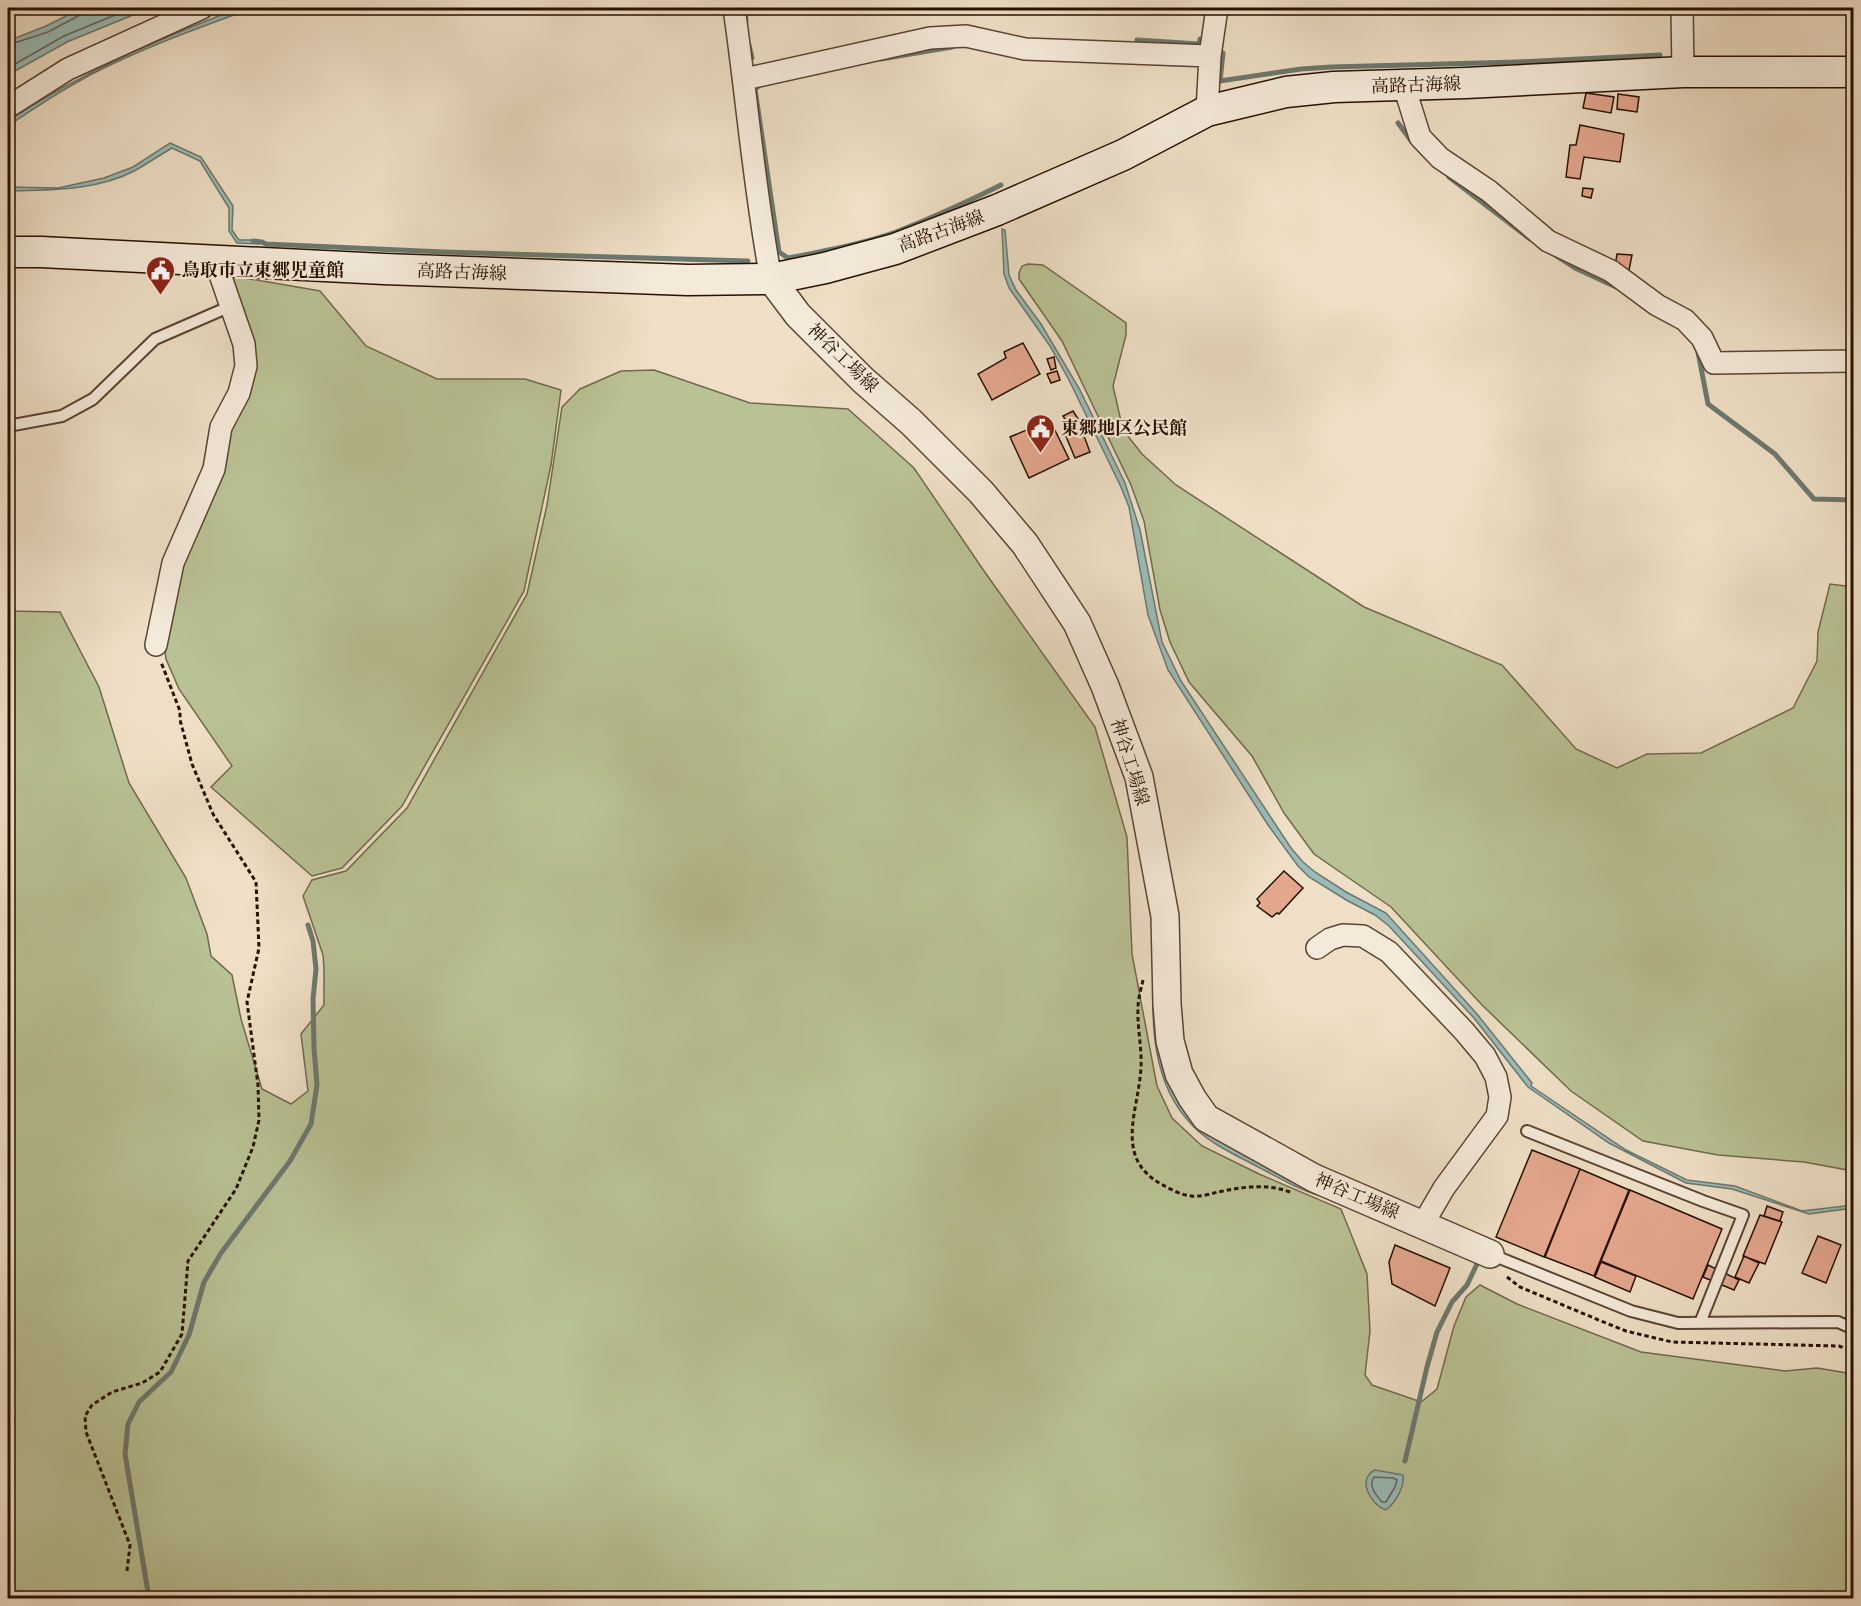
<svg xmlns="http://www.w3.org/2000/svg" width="1861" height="1606" font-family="Alegreya,'Noto Serif JP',serif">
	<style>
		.green { fill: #b9c295; stroke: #706a4a; stroke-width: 1.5 }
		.water { fill: #9abcb9; stroke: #6c786f; stroke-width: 1.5 }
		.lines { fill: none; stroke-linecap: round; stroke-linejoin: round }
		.shore { stroke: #61665c; stroke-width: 1.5 }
		.stream { stroke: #6c786f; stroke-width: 5 }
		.building { fill: #e4a78e; stroke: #281100; stroke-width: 1.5 }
		.service-casing { stroke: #5a4432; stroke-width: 14 }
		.minor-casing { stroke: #5a4432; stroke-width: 24 }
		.tertiary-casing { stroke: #5a4432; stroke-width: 30 }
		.secondary-casing { stroke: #281100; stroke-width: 33 }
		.path { stroke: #281100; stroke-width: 3; stroke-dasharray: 4.5 3; stroke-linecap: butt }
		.service { stroke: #f4eada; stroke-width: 10 }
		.minor { stroke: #f4eada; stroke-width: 21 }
		.tertiary { stroke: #f4eada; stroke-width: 27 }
		.secondary { stroke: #f4eada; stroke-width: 30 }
		.labels { text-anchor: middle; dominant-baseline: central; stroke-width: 4.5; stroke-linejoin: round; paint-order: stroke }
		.street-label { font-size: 18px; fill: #281100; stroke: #f4eada }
		.poi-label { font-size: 18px; font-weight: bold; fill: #281100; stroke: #f4eada; text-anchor: start }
	</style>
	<rect width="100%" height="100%" fill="#eedfc6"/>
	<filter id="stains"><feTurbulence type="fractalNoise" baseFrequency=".00333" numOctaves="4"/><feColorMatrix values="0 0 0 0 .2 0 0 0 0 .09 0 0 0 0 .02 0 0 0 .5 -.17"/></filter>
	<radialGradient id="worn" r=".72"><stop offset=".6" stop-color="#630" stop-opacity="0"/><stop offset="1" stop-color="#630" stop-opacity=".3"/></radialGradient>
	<path class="green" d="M1028,264L1043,265L1126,323V335L1113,386L1123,430L1142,454L1176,485L1364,607L1502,665L1576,749L1617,768L1647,754L1701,753L1793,708L1817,661L1818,632L1830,584L1853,587V1171L1804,1162L1718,1155L1643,1141L1571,1091L1482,1005L1391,907L1314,854L1284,813L1252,756L1189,682L1170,642L1160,610L1144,521L1131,485L1062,341L1019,279V273L1022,266Z
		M228,275L320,291L366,346L437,379H525L561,390L551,465L524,591L402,806L342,868L312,876L211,787L232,766L179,689L166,659L164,643L182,564L226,428L249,387Z
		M654,370L750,403L848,409L914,468L984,571L1095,727L1127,837L1132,954L1157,1086L1172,1118L1202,1146L1259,1174L1341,1209L1367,1274L1370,1331L1365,1375L1372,1385L1421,1402L1437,1389L1454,1326L1466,1297L1480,1285L1517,1304L1641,1352L1785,1371L1817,1368L1853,1374V1598H8V611L60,612L99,687L129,783L186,878L207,934L211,956L232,975L241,1019L262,1089L291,1104L308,1091L301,1034L324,1005V968L323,955L303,896L312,880L346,871L407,808L527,594L547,505L562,407L580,389L621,371Z"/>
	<path class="water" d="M82,8H150L67,42L8,75V41L46,26Z
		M239,8H253C198,28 142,48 90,75C62,90 34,108 8,126V121C80,73 159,39 239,8Z
		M170,143L201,157L233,206L232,230L239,240H258L259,244L237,243L229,231V208L200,161L172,148C160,155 148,163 136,170C97,191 50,190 8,191V187L58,188L104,178L133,167Z
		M1002,229L1005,230L1009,275L1016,290L1041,324L1080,390L1125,483L1140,530L1162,642L1181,681L1291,848L1303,862L1315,872L1346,892L1386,913L1477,1014L1532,1083L1531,1086L1626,1150L1687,1180L1735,1186L1802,1211L1853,1205V1208L1809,1214L1732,1189L1686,1183L1609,1143L1528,1087L1474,1018L1389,926L1375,915L1348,901L1309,877L1298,866L1268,825L1168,670L1148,615L1129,507L1121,487L1069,380L1050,346L1009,288L1004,274Z
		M1153,964L1167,1078L1330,1198C1305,1194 1280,1178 1258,1167C1236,1155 1210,1144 1192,1125C1150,1082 1152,1021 1153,964Z
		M1375,1470L1403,1475C1405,1487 1395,1503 1386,1510C1371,1505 1356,1479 1375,1470Z"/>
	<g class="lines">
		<path class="shore" d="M8,45L48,32L80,15L82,8
			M8,68L64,36L132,8
			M1374,1477L1393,1478L1397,1480L1395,1487L1386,1502H1382C1376,1495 1368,1486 1374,1477Z"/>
		<path class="stream" d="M745,8L746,21
			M1137,40L1199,44L1200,39
			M749,45L752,58
			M1223,53L1220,81L1301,69L1331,67L1517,62L1660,55
			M881,59L952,47
			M761,84L755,89L779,252L788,258C824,251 862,244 896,232C932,218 967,202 1001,185
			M1398,123L1412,142
			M1449,177L1530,239
			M253,241L262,242L266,244L444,252L748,261
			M1555,255L1575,268L1616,287
			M1698,352L1708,404L1775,454L1814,499L1854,500
			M1405,1461L1427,1367L1437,1332L1452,1302L1467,1285L1478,1262
			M149,1598L125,1454L128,1424L139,1402L171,1372L189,1335L204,1282L221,1253L290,1161L311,1124L317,1085L314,1048L313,999L316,969L313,941L308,925"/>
	</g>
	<path class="building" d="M1586,93L1614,97L1611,113L1583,108Z
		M1618,94L1639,97L1637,112L1617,109Z
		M1580,125L1624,134L1620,162L1584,157L1580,179L1566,177L1570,145H1576Z
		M1583,188L1593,189L1591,198L1582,196Z
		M1617,254L1632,255L1629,270L1615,267Z
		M1023,343L1040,374L992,400L978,374L1006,358L1004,352Z
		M1054,357L1056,368L1051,370L1047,359Z
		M1057,371L1060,380L1051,383L1047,374Z
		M1073,411L1080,422L1070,427L1063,416Z
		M1050,420L1069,459L1029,478L1010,437Z
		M1081,428L1090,452L1075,458L1065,434Z
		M1284,871L1303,888L1279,914L1277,913L1272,917L1257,906L1260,903L1257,899Z
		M1532,1150L1580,1169L1544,1257L1496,1237Z
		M1580,1169L1629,1190L1594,1276L1545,1257Z
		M1630,1190L1722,1229L1693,1299L1601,1261Z
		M1767,1206L1783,1212L1780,1221L1764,1216Z
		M1760,1215L1782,1222L1765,1264L1743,1256Z
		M1818,1236L1841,1245L1826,1283L1802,1273Z
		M1395,1245L1450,1268L1435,1306L1392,1284L1389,1262Z
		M1744,1256L1759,1263L1749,1283L1735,1277Z
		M1601,1262L1636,1276L1630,1292L1595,1277Z
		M1708,1265L1739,1280L1734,1290L1703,1277Z"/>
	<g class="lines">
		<defs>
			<path id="service" d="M8,426L62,416L93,399L155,339L231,306
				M1527,1131L1703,1201L1743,1215L1700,1323
				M1490,1254L1631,1311L1678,1323L1838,1322L1854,1329"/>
			<path id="minor" d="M734,8C747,98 754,189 771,279
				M1682,8L1683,72
				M745,79L930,38L966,36L1025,49L1210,56
				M1404,86L1420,137L1440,158L1489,191L1548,241L1611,271L1657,305L1685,320L1702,338L1714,363L1854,361
				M8,107L68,69L202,8
				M1207,111L1210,56L1217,8
				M156,645L173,563L214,469L221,427L239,393L246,366L244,344L215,260
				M1317,948L1330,939L1343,935L1363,936L1389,952L1464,1031L1485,1056L1496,1077L1500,1097L1497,1116L1444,1188L1423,1224"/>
			<path id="tertiary" d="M771,279L798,315L863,380L911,422L981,492L1025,544L1077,623L1105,686L1139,777L1165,916L1167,1004L1170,1041L1179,1074L1192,1098L1206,1118L1314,1178L1490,1254"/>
			<path id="secondary" d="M8,252H41L384,269L688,280L771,279L825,268L895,249L997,210L1123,155L1207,111L1286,92L1334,87L1466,83L1683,72H1854"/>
		</defs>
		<use href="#service" class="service-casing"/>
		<use href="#minor" class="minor-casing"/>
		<use href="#tertiary" class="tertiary-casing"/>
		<use href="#secondary" class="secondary-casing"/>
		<path class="path" d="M1143,980C1141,989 1138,999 1138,1008C1137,1027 1142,1047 1141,1067C1139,1110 1113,1157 1161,1184C1170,1189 1181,1195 1191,1196C1200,1197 1210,1194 1218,1192C1243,1187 1266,1183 1290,1192
			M1507,1277L1520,1287L1601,1321L1626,1331L1672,1342L1839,1346L1854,1352
			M127,1571L130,1545L86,1432L85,1416L92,1405L112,1392L142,1383L160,1372L182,1334L188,1261L236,1189L253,1147L259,1120L258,1085L247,1002L259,948L256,882L213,814L192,764L180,720V711L161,662"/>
		<use href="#service" class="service"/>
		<use href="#minor" class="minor"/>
		<use href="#tertiary" class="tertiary"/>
		<use href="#secondary" class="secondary"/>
	</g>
	<defs>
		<symbol id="civic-pin" viewBox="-11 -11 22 30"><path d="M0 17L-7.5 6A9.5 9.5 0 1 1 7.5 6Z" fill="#8f2418" stroke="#f4eada"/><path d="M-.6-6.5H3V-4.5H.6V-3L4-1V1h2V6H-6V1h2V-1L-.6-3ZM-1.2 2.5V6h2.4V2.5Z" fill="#fff"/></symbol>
	</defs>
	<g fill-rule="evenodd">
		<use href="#civic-pin" x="144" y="254" width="33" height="45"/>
		<use href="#civic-pin" x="1024" y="412" width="33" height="45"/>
	</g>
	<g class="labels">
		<g class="street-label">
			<text transform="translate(1416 85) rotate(-2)">高路古海線</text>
			<text transform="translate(941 231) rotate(-20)">高路古海線</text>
			<text transform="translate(462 272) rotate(2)">高路古海線</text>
			<text transform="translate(843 358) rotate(44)">神谷工場線</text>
			<text transform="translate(1130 762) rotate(73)">神谷工場線</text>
			<text transform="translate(1357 1196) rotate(23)">神谷工場線</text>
		</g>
		<g class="poi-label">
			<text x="182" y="270">鳥取市立東郷児童館</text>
			<text x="1061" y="428">東郷地区公民館</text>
		</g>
	</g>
	<rect width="1861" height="1606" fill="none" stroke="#eedfc6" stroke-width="30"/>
	<rect x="9" y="9" width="1843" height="1588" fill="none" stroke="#281100" stroke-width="3"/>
	<rect x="15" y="15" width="1831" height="1576" fill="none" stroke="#281100" stroke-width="1.5"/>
	<rect width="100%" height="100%" filter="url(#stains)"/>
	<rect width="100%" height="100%" fill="url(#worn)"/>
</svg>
